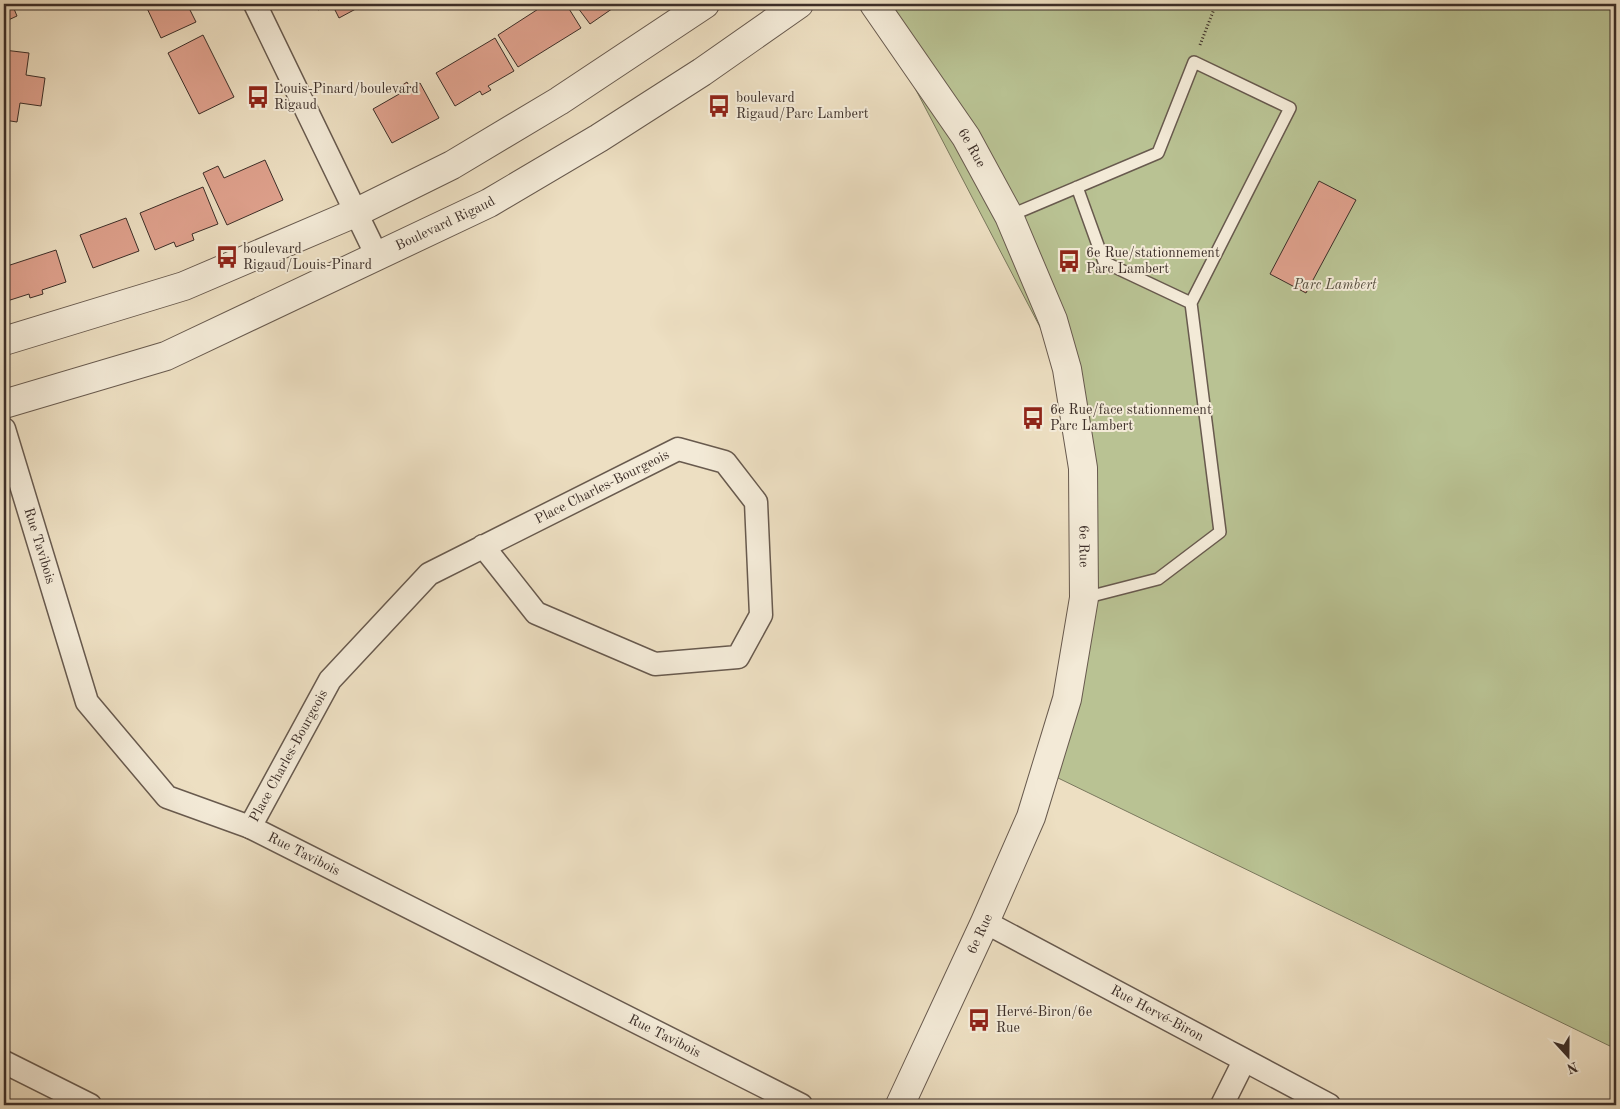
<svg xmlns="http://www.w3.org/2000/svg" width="1620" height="1109" font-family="'Old Standard TT',serif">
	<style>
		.green { fill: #b9c293; stroke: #7a785e }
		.building { fill: #dfa18d; stroke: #3c2e28 }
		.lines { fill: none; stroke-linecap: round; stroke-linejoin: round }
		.service-casing { stroke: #685a4e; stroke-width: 14 }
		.minor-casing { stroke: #685a4e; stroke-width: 25 }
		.tertiary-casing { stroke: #685a4e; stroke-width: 30 }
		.path { stroke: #3c2e28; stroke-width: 3; stroke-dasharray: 1 2.5; stroke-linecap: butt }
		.service { stroke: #f3ead7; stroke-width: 11 }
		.minor { stroke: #f3ead7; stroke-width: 22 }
		.tertiary { stroke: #f3ead7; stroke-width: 28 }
		.labels { text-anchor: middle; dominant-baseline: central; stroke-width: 4; stroke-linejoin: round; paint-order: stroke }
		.poi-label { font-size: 14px; fill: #3c2e28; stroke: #f3ead7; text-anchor: start }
		.street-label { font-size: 14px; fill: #3c2e28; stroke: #f3ead7 }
		.park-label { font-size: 14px; font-style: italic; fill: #554c3d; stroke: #f3ead7 }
	</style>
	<rect width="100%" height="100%" fill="#eddfc2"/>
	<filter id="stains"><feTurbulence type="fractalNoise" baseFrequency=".004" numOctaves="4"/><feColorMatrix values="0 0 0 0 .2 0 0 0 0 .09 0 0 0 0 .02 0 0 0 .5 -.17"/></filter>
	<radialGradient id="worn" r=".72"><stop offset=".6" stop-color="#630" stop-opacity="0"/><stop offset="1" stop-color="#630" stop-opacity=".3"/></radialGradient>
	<path class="green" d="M871,4H1616V1049L1056,777L1093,590L1074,392Z"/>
	<path class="building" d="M4,4H12L17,16L4,22Z
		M145,4H187L196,22L161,38Z
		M315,4H330L318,10Z
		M332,4H365L339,18Z
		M546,4H566L581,28L518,67L498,35Z
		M575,4H619L590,24Z
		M203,35L234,97L199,114L168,53Z
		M495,38L514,71L488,86L491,90L482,95L480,91L455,106L436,73Z
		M4,50L29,53L26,75L45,78L41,106L20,103L17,122L4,120Z
		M407,82L410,88L420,83L439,118L392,143L373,109L401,93L398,88Z
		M265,160L283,200L227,225L203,173L218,166L224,178Z
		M1319,181L1356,200L1306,293L1270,274Z
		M203,187L218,224L192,234L194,240L176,247L174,242L155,250L140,213Z
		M126,218L139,251L93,268L80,235Z
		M56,250L66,282L42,290L43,294L30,298L29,294L4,302V267Z"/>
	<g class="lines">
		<defs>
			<path id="service" d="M1009,216L1158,153L1194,62L1290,108L1191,303L1104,262L1077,187
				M1084,598L1158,579L1220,532L1191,303"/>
			<g id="minor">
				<path d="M255,4L377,256"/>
				<path id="s1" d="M4,429L87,702L167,797L250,827L801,1105"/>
				<path id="s2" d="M250,827L330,680L429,574L678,449L725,462L756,502L761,615L738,657L655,664L536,613L483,546"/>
				<path id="s3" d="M985,922L1329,1105"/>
				<path d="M4,1062L90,1105"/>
				<path d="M1222,1105L1244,1061"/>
			</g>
			<g id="tertiary">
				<path id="s4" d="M874,4L966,137L1009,216L1053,320L1067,369L1083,468L1084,598L1067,699L1031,817L985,922L900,1105"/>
				<path d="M4,341L184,286L355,213L452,165L559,101L705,4"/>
				<path id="s5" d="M4,404L166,356L489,203L599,138L702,72L799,4"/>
			</g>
		</defs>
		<use href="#service" class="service-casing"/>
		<use href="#minor" class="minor-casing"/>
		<use href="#tertiary" class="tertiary-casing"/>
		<path class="path" d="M1200,45L1216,4"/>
		<use href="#service" class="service"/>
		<use href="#minor" class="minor"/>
		<use href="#tertiary" class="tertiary"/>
	</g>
	<defs>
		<symbol id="bus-bare" viewBox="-9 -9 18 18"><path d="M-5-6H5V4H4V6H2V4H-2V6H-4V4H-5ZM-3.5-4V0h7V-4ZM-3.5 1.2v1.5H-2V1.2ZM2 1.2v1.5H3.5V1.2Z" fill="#8f2418" stroke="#f3ead7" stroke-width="2.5" paint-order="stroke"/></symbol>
	</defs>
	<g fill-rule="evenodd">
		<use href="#bus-bare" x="242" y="81" width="32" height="32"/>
		<use href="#bus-bare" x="703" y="90" width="32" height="32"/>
		<use href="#bus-bare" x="211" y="241" width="32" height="32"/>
		<use href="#bus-bare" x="1053" y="245" width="32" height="32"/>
		<use href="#bus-bare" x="1017" y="402" width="32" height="32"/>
		<use href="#bus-bare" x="963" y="1004" width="32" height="32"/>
	</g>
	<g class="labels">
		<g class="poi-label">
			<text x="274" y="89">Louis-Pinard/boulevard<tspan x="274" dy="16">Rigaud</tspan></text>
			<text x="736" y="98">boulevard<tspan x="736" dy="16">Rigaud/Parc Lambert</tspan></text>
			<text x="243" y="249">boulevard<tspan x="243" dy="16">Rigaud/Louis-Pinard</tspan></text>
			<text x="1086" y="253">6e Rue/stationnement<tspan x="1086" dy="16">Parc Lambert</tspan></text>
			<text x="1050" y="410">6e Rue/face stationnement<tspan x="1050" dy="16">Parc Lambert</tspan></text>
			<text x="996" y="1012">Hervé-Biron/6e<tspan x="996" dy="16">Rue</tspan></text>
		</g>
		<g class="street-label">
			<text stroke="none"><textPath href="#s4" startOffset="174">6e Rue</textPath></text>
			<text stroke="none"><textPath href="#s5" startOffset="478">Boulevard Rigaud</textPath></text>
			<text stroke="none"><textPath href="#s2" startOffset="506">Place Charles-Bourgeois</textPath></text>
			<text stroke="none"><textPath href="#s1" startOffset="122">Rue Tavibois</textPath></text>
			<text stroke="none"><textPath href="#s4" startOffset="594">6e Rue</textPath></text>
			<text stroke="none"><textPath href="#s2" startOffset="81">Place Charles-Bourgeois</textPath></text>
			<text stroke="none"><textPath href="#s1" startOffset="558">Rue Tavibois</textPath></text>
			<text transform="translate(980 934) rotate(-65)">6e Rue</text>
			<text stroke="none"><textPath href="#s3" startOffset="195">Rue Hervé-Biron</textPath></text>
			<text stroke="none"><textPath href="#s1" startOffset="962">Rue Tavibois</textPath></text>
		</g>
		<g class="park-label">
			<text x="1335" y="285">Parc Lambert</text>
		</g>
	</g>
	<rect width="1620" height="1109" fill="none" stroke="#eddfc2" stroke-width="20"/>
	<rect x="5" y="5" width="1610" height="1099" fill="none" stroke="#3c2e28" stroke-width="2.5"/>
	<rect x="10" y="10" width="1600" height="1089" fill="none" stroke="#3c2e28"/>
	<g transform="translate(1568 1056) rotate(159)" stroke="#f3ead7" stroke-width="4" paint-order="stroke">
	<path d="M0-4L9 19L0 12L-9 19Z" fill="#3c2e28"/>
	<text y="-8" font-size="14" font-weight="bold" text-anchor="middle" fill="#3c2e28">N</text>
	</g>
	<rect width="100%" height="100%" filter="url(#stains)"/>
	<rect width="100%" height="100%" fill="url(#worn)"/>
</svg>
